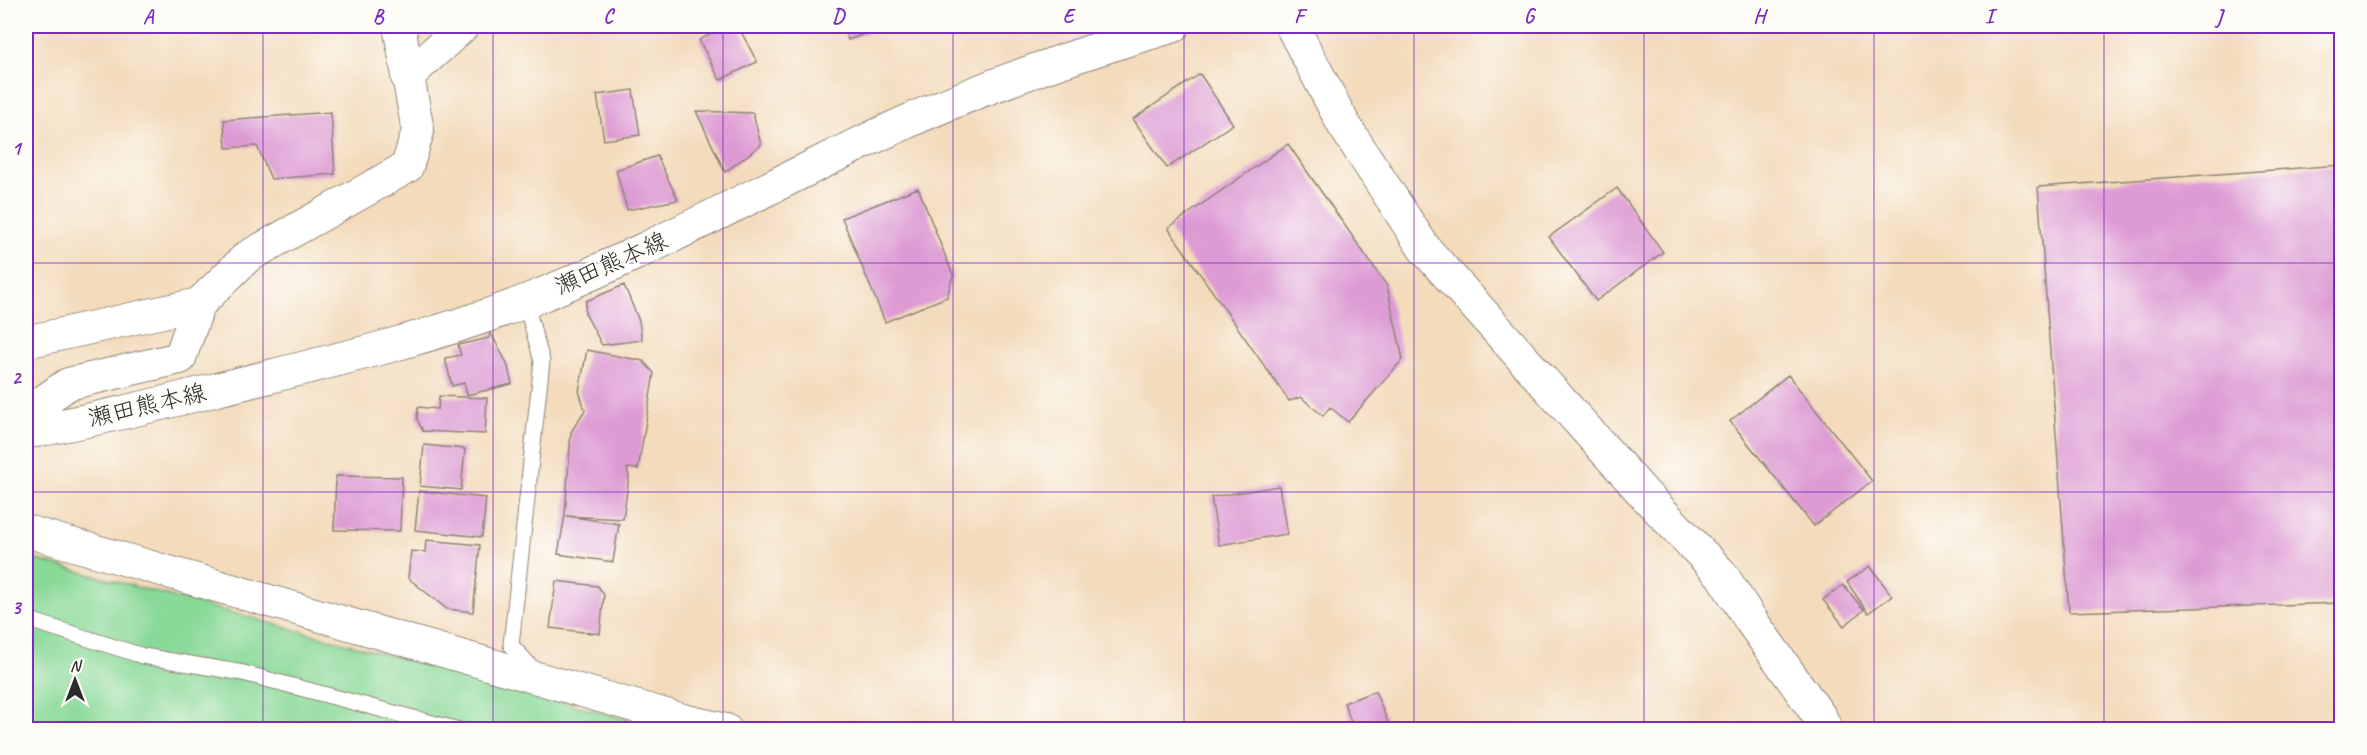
<svg xmlns="http://www.w3.org/2000/svg" width="2367" height="755" font-family="Caveat,'Klee One',sans-serif">
	<style>
		.green { fill: #89d998; stroke: #5a8262; stroke-width: 1.5 }
		.building { fill: #dd9bd4 }
		.lines { fill: none; stroke-linecap: round; stroke-linejoin: round }
		.service-casing { stroke: #8f8374; stroke-width: 17 }
		.minor-casing { stroke: #8f8374; stroke-width: 34 }
		.tertiary-casing { stroke: #8f8374; stroke-width: 35 }
		.secondary-casing { stroke: #8f8374; stroke-width: 35 }
		.service { stroke: #fff; stroke-width: 15 }
		.minor { stroke: #fff; stroke-width: 32 }
		.tertiary { stroke: #fff; stroke-width: 33 }
		.secondary { stroke: #fff; stroke-width: 33 }
		.grid { fill: none; stroke: #7b2cbf; stroke-width: 1.5; stroke-opacity: 0.55 }
		.labels { text-anchor: middle; dominant-baseline: central; stroke-width: 5; stroke-linejoin: round; paint-order: stroke }
		.street-label { font-size: 24px; fill: #2b2b2b; stroke: #fdfcf7 }
		.neatline { fill: none; stroke: #7b2cbf; stroke-width: 2 }
		.grid-label { font-size: 20px; text-anchor: middle; font-weight: bold; fill: #7b2cbf }
	</style>
	<rect width="100%" height="100%" fill="#fdfcf7"/>
	<filter id="ink" filterUnits="userSpaceOnUse"><feTurbulence type="fractalNoise" baseFrequency=".0167" numOctaves="2"/><feDisplacementMap in="SourceGraphic" scale="12" xChannelSelector="R" yChannelSelector="G"/><feConvolveMatrix kernelMatrix="1 2 1 2 8 2 1 2 1" color-interpolation-filters="sRGB"/></filter>
	<filter id="wash" filterUnits="userSpaceOnUse"><feTurbulence type="fractalNoise" baseFrequency=".008" numOctaves="4" result="noise"/><feDisplacementMap in="SourceGraphic" scale="24" xChannelSelector="R" yChannelSelector="G"/><feGaussianBlur stdDeviation="1.35" result="paint"/><feColorMatrix in="noise" values="0 0 0 0 0 0 0 0 0 0 0 0 0 0 0 0 0 1.4 0 .05"/><feComposite in="paint" operator="in"/></filter>
	<g filter="url(#wash)">
		<rect width="100%" height="100%" fill="#f3dbbc"/>
		<path class="green" d="M26,557L663,729H26Z"/>
		<g id="blocks">
			<path class="building" d="M727,26H738L757,62L720,80L699,40Z
				M843,26H886L848,40Z
				M1200,74L1233,124L1167,168L1133,119Z
				M633,90L640,135L604,140L597,95Z
				M696,111L753,113L761,145L725,172Z
				M331,112L335,174L271,179L257,146L226,148L224,120Z
				M1288,144L1387,286L1403,359L1348,422L1330,407L1323,416L1301,397L1289,401L1168,228Z
				M657,156L678,200L627,210L616,170Z
				M2342,165V603L2069,612L2038,187Z
				M918,188L953,275L947,297L885,322L842,218Z
				M1617,188L1663,252L1596,301L1549,237Z
				M624,285L639,321L642,340L602,345L585,313L586,301Z
				M490,332L507,363L512,384L467,395L464,383L452,386L445,358L461,355L458,345L489,338Z
				M587,350L643,361L654,373L638,469L627,468L629,477L623,519L567,516L619,524L613,562L558,554L565,515L571,432L585,410L579,391Z
				M1788,375L1872,481L1814,526L1730,421Z
				M439,396L487,398L485,434L423,431L417,419L418,407L438,409Z
				M424,445L465,449L461,490L420,486Z
				M336,476L402,477L400,531L334,530Z
				M1279,486L1287,534L1219,545L1211,497Z
				M419,491L486,498L482,537L415,530Z
				M426,540L480,545L473,612L447,609L408,578L411,551L425,552Z
				M1870,566L1892,596L1868,613L1847,582Z
				M556,581L598,586L604,595L600,634L550,628Z
				M1843,585L1864,610L1844,626L1823,600Z
				M1375,691L1389,725L1378,730H1354L1344,703Z"/>
		</g>
	</g>
	<g filter="url(#ink)">
		<use href="#blocks" fill-opacity="0" stroke="#8f8374" stroke-width="1.5"/>
		<g class="lines">
			<defs>
				<path id="service" d="M525,301L542,361L511,645L535,671
					M26,619L143,656L243,673L459,730"/>
				<path id="minor" d="M407,77L463,26
					M26,342L199,304
					M36,431L41,403L68,384L180,358L199,304L247,257L407,167L418,131L399,26
					M26,531L683,720L726,730"/>
				<path id="tertiary" d="M1292,26L1344,125L1424,248L1646,496L1721,574L1752,622L1820,717L1826,730"/>
				<path id="secondary" d="M26,432C99,420 174,400 247,382C341,359 434,337 524,302C650,252 768,186 891,129C981,87 1077,54 1173,26"/>
			</defs>
			<use href="#service" class="service-casing"/>
			<use href="#minor" class="minor-casing"/>
			<use href="#tertiary" class="tertiary-casing"/>
			<use href="#secondary" class="secondary-casing"/>
			<use href="#service" class="service"/>
			<use href="#minor" class="minor"/>
			<use href="#tertiary" class="tertiary"/>
			<use href="#secondary" class="secondary"/>
		</g>
	</g>
	<path class="grid" d="M263,26V730M493,26V730M723,26V730M953,26V730M1184,26V730M1414,26V730M1644,26V730M1874,26V730M2104,26V730M26,263H2342M26,492H2342"/>
	<g class="labels">
		<g class="street-label">
			<text transform="translate(611 263) rotate(-24)">瀬田熊本線</text>
			<text transform="translate(147 405) rotate(-13)">瀬田熊本線</text>
		</g>
	</g>
	<rect width="2367" height="755" fill="none" stroke="#fdfcf7" stroke-width="66"/>
	<g transform="translate(75 680)" stroke="#fdfcf7" stroke-width="4.5" paint-order="stroke">
	<path d="M0-4.5L10 22L0 15L-10 22Z" fill="#2b2b2b"/>
	<text y="-9" font-size="16" font-weight="bold" text-anchor="middle" fill="#2b2b2b">N</text>
	</g>
	<rect x="33" y="33" width="2301" height="689" class="neatline"/>
	<g class="grid-label">
		<text x="148" y="23">A</text>
		<text x="378" y="23">B</text>
		<text x="608" y="23">C</text>
		<text x="838" y="23">D</text>
		<text x="1068" y="23">E</text>
		<text x="1299" y="23">F</text>
		<text x="1529" y="23">G</text>
		<text x="1759" y="23">H</text>
		<text x="1989" y="23">I</text>
		<text x="2219" y="23">J</text>
		<text x="16" y="155">1</text>
		<text x="16" y="384">2</text>
		<text x="16" y="614">3</text>
	</g>
</svg>
